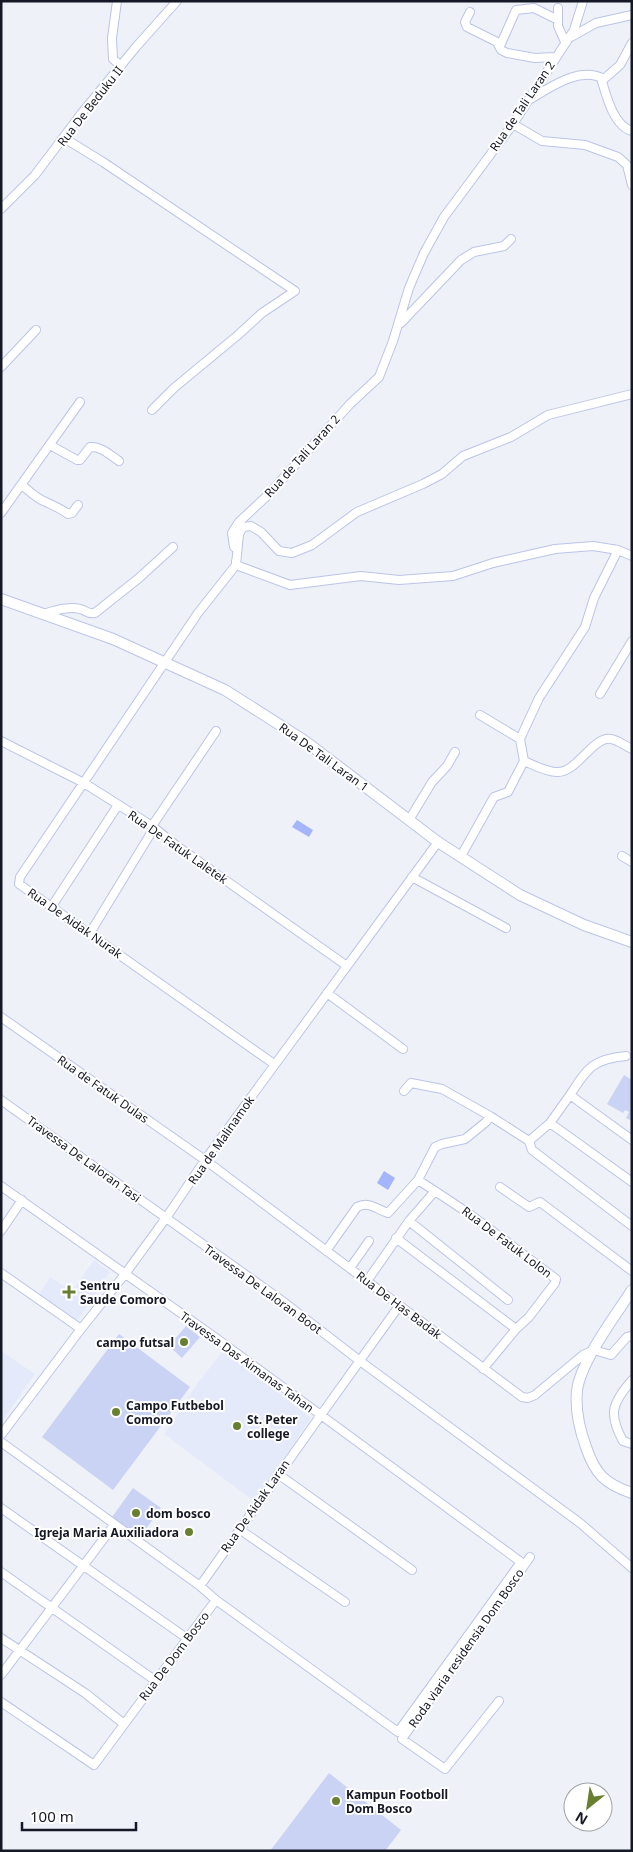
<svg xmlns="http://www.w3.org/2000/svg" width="633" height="1852" font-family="'Noto Sans',sans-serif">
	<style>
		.built { fill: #e5eafb }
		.green { fill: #cad3f4 }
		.water { fill: #a4b5fb }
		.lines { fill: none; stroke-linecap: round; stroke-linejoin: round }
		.minor-casing { stroke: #bbc4e7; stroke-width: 10 }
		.major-casing { stroke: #bbc4e7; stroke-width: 12 }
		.minor { stroke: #fff; stroke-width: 8 }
		.major { stroke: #fff; stroke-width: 10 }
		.poi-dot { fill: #687f30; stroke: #fff; stroke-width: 2 }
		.labels { text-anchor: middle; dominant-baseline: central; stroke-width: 4; stroke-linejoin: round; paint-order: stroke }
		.street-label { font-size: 12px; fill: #151825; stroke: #fff }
		.poi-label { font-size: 12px; font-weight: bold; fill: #151825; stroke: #fff; text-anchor: start }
	</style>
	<rect width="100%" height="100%" fill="#eff1f9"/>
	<path class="built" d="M94,1260L110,1272L76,1323L38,1296L50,1277L64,1286L66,1283L74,1288Z
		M224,1350L311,1418L261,1492L251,1499L164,1434L199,1381Z
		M1,1351L35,1374L1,1423Z"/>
	<path class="green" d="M624,1075L632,1080V1121L626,1118L629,1112L625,1110L623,1113L607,1104Z
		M186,1326L200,1337L182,1358L169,1346Z
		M119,1334L190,1387L113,1490L42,1437Z
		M133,1488L161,1508L140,1537L112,1517Z
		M329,1773L401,1830L385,1851H270Z"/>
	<path class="water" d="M297,820L313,830L309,837L292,827Z
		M384,1171L395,1178L388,1190L377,1183Z"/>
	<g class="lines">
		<defs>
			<path id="minor" d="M117,1L112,38L113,59L121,66
				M558,8V26L565,42
				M470,12L465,22L467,27L497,42L501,50L507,53L535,58L555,57
				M571,37L596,23L632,15
				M500,46L516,10L534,8L558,20
				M604,79L620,65L632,43
				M527,101C548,89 579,65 604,79L601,78C606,94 613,126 632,131
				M513,124L542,141L585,145L618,157L627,165L632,185
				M64,138L103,162L295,291L262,313L238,335L174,388L152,410
				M1,209L35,175L81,114L136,47L177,1
				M401,323L461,260L474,252L504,246L511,239
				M1,367L36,330
				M50,445L77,460H80L90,447C101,446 110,455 119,461
				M22,485C29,491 37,499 46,502C54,506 60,508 68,514L72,513L78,505
				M1,513L80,402
				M234,547L232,533L239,522L268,495L350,404L379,377L393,341L409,288L424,253L444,217L513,124L574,30L583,1
				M236,561V565L290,585L361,576L399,580L453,576L493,563L555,549L593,546L618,550L632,556
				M43,614C54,611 68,606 80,609C86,610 88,615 95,613L139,578L173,547
				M600,694L632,641
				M480,715L520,739
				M1,741L84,783L152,826L177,846L347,966
				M524,761L520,739L539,698L585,627L594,598L618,550
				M409,820L432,782L447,766L455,752
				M152,826L216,731
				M461,856L494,797L508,792L524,761C534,765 546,772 557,772C577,773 594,735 611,739C618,740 625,746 632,749
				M622,856L632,862
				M412,877L506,928
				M52,906L118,805
				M90,933L154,828
				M327,993L403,1049
				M1,1017L205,1160L522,1397L528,1398L535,1395L583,1355L594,1350L611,1355L627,1337L632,1336
				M274,1064L19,884L20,877L198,613L236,565L239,534L243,527L251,526L261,532L279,551L292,553L312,545L357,512L423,484L442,474L463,456L511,437L548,415L632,394
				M404,1091L411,1083L442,1089L490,1116
				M570,1095C587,1069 592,1059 626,1056
				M1,1100L281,1300L360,1361L580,1523L632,1568
				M550,1123L632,1182
				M529,1141L532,1150L632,1226
				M1,1186L216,1338L521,1562L398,1732L216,1600
				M500,1187L529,1207L540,1202L632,1271
				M435,1191L471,1215L556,1279L555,1283L529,1317L516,1329L483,1369
				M409,1221L508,1300
				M1,1231L22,1200
				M396,1238L516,1329
				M326,1251L357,1207C369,1201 376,1209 388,1213L418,1180
				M350,1268L369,1241
				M1,1273L81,1329
				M367,1281L409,1221L435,1191L418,1180L435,1147L442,1144L465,1139L486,1122L490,1116L529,1141L550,1123L570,1095L632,1140
				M632,1380C612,1403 608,1414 623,1441L632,1444
				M1,1435L81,1329L125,1274L166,1218L205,1160L438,842
				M1,1442L200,1586L216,1600L94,1765L1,1702
				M278,1474L412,1570
				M1,1508L188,1639
				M239,1529L345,1602
				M521,1570L530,1557
				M1,1572L156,1681
				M200,1586C266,1492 332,1399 399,1306
				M1,1638L85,1693L124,1724
				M1,1675L114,1525
				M499,1701L445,1769L402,1739L504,1594"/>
			<path id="major" d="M1,599L113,639L225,690L305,741L438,842L520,895L584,925L632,942
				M632,1290C616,1315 580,1362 577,1391C575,1411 579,1428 586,1447C595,1474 605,1484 632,1493"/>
		</defs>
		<use href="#minor" class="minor-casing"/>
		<use href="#major" class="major-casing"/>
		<use href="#minor" class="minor"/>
		<use href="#major" class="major"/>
	</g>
	<g class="poi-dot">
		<path d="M66.5 1284.5h5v5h5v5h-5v5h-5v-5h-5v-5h5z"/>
		<circle cx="184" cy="1342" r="5"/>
		<circle cx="116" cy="1412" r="5"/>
		<circle cx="237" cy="1426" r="5"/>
		<circle cx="136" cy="1513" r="5"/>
		<circle cx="189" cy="1532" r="5"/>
		<circle cx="336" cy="1801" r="5"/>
	</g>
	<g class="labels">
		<g class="street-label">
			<text transform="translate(90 106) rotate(-52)">Rua De Beduku II</text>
			<text transform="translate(522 106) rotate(-56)">Rua de Tali Laran 2</text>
			<text transform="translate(302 456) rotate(-48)">Rua de Tali Laran 2</text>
			<text transform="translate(324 757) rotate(36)">Rua De Tali Laran 1</text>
			<text transform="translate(178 847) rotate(35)">Rua De Fatuk Laletek</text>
			<text transform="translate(75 923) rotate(35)">Rua De Aidak Nurak</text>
			<text transform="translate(103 1089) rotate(35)">Rua de Fatuk Dulas</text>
			<text transform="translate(221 1140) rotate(-55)">Rua de Malinamok</text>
			<text transform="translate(84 1159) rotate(36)">Travessa De Laloran Tasi</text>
			<text transform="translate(507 1242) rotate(37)">Rua De Fatuk Lolon</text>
			<text transform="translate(263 1289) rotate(36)">Travessa De Laloran Boot</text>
			<text transform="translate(399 1305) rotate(37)">Rua De Has Badak</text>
			<text transform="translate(247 1362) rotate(36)">Travessa Das Aimanas Tahan</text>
			<text transform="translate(255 1506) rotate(-55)">Rua De Aidak Laran</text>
			<text transform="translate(466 1648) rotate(-55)">Roda viaria residensia Dom Bosco</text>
			<text transform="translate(174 1656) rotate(-53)">Rua De Dom Bosco</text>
		</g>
		<g class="poi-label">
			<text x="80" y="1285">Sentru<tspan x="80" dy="14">Saude Comoro</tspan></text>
			<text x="174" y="1342" text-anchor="end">campo futsal</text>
			<text x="126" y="1405">Campo Futbebol<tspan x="126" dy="14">Comoro</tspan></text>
			<text x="247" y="1419">St. Peter<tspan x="247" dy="14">college</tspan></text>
			<text x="146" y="1513">dom bosco</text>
			<text x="179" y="1532" text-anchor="end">Igreja Maria Auxiliadora</text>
			<text x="346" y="1794">Kampun Footboll<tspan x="346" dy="14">Dom Bosco</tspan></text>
		</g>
	</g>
	<rect width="633" height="1852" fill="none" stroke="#151825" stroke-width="5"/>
	<g transform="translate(588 1807) rotate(210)"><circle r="24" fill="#ffffff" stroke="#a1a3a8"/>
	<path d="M0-4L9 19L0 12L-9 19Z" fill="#687f30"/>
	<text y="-8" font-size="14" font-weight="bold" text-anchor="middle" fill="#151825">N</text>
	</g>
	<path d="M22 1822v8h114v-8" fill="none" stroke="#151825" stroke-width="2.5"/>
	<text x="30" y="1822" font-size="15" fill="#151825" stroke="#ffffff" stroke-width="4" paint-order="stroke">100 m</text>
</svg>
